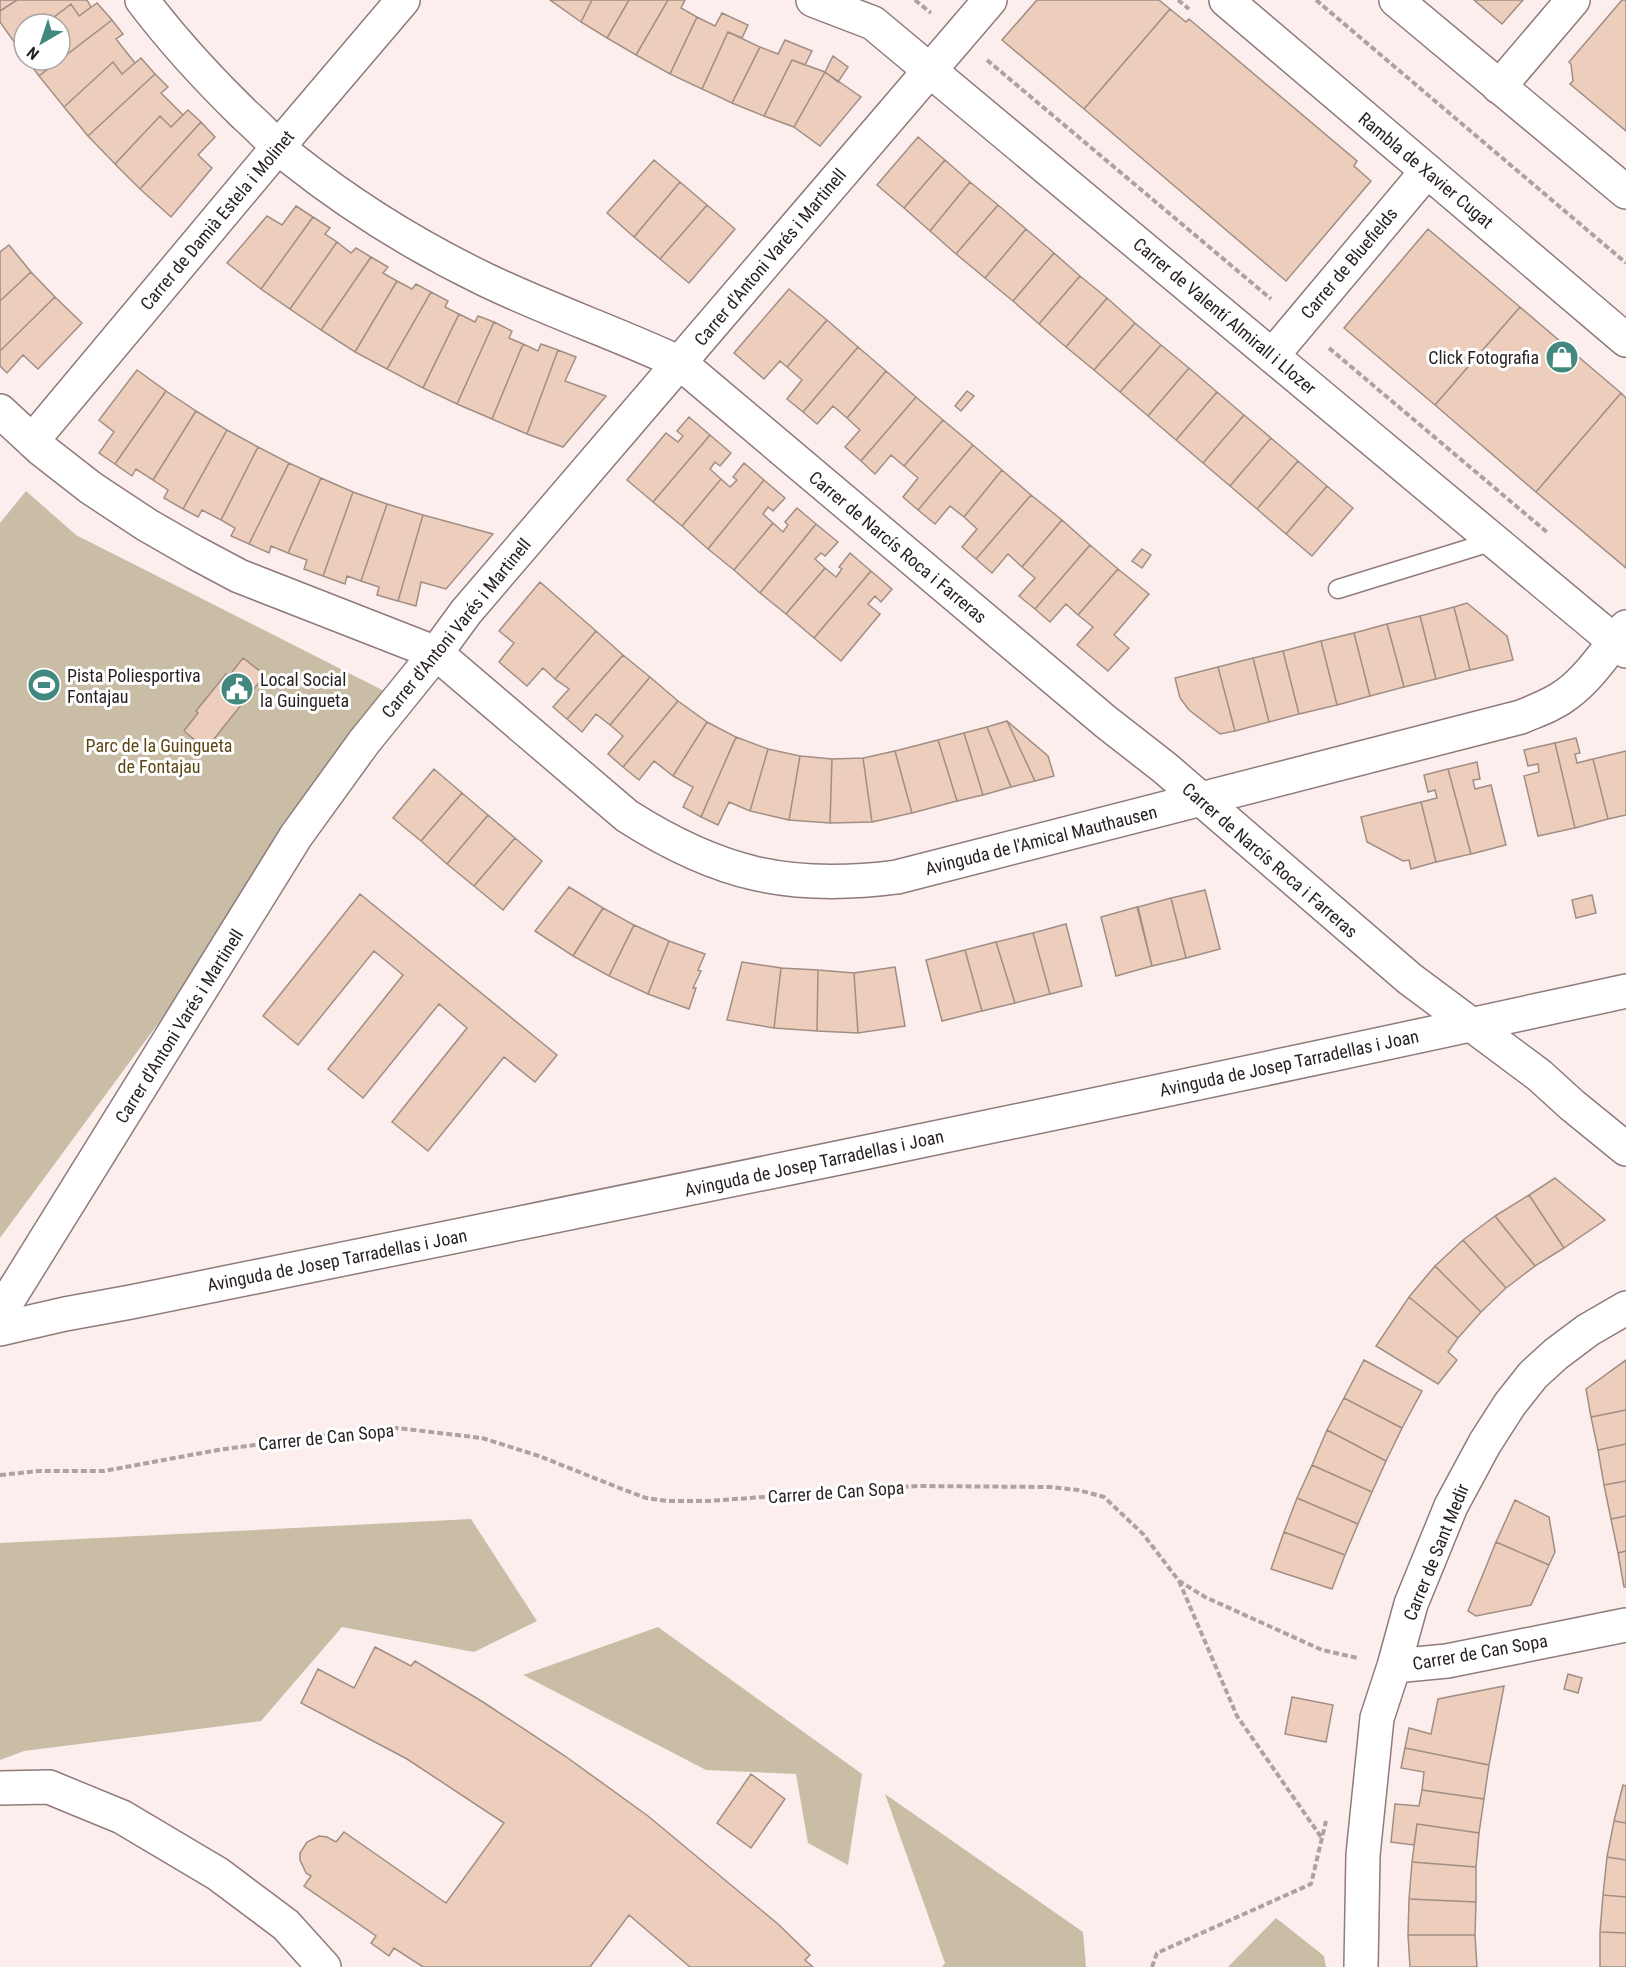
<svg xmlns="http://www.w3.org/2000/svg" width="1626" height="1967" font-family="'Roboto Condensed',sans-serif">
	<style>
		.green { fill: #cabda6 }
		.building { fill: #edcdbc; stroke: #a18e84; stroke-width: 1.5 }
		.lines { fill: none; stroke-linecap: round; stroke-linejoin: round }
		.lane-casing { stroke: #907a7b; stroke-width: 21 }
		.street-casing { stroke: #907a7b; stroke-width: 36 }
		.secondary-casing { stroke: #907a7b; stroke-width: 36 }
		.path { stroke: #aea1a1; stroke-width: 4; stroke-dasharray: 6 3; stroke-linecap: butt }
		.lane { stroke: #fff; stroke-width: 18 }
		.street { stroke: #fff; stroke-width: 33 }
		.secondary { stroke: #fff; stroke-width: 33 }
		.labels { text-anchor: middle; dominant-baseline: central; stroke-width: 6; stroke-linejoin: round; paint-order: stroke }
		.street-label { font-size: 18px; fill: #271f1f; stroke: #fff }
		.poi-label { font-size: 18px; fill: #271f1f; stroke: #fff; text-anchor: start }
		.park-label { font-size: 18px; fill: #5d4513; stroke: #fff }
	</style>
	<rect width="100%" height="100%" fill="#fdeeee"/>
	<path class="green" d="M26,491L76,535L398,698L0,1238V523Z
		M471,1519L537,1621L474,1652L342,1627L261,1721L24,1751L0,1760V1543Z
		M658,1627L862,1774L848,1865L808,1843L796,1774L706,1770L523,1675Z
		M885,1794L1083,1932L1086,1967H942L945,1963Z
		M1276,1918L1324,1956L1326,1967H1228Z"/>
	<path class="building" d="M0,0H17L0,11Z
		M17,0H87L91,7L79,16L71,4L45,24H24V40L17,46L0,22V11Z
		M550,0H592L581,22Z
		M592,0H629L607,38L581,22Z
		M629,0H668L636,55L607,38Z
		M668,0H685L681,8L697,17L670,74L636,55Z
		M1037,0H1159L1170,9L1084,109L1002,40Z
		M1474,0H1523L1502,24Z
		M1622,0H1626V131L1570,84L1573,81L1571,64L1569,62Z
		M97,3L112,20L39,76L27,60H60V24H45L71,4L79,16Z
		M1170,9L1186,22L1189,19L1357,161L1354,166L1371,181L1286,281L1084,109Z
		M722,13L748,25L742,38L728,32L702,89L670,74L697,17L715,26Z
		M112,20L123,34L116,39L135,63L122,74L113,62L64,107L39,76Z
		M728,32L760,47L732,103L702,89Z
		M785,40L812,51L805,65L792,60L764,116L732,103L760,47L778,54Z
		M833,56L848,67L838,82L825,72Z
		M141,58L155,74L88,136L64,107L113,62L122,74Z
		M792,60L825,72L794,127L764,116Z
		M825,72L861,97L820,146L794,127Z
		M155,74L168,87L161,93L183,115L171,127L160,116L115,164L88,136Z
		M188,110L201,122L140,189L115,164L160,116L171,127Z
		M201,122L215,137L198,155L212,168L171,217L140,189Z
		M918,137L945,160L904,208L877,185Z
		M654,160L680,182L634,237L607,213Z
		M945,160L970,182L930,231L904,208Z
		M680,182L707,205L660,259L634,237Z
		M970,182L998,205L956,254L930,231Z
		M707,205L735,229L689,283L660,259Z
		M998,205L1026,229L985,278L956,254Z
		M296,206L313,217L261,289L227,263L267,216L282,225Z
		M313,217L330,228L325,234L337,242L290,309L261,289Z
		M1026,229L1054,253L1013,301L985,278Z
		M1428,229L1520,307L1435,405L1344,328Z
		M337,242L351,253L356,248L371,257L321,330L290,309Z
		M9,245L31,272L0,301V252Z
		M1054,253L1080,276L1039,324L1013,301Z
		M371,257L388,267L383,273L397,281L355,352L321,330Z
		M31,272L55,297L0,351V301Z
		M1080,276L1107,298L1066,347L1039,324Z
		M397,281L412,289L416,284L431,292L387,369L355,352Z
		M789,289L827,320L787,367L780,361L764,379L734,353Z
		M431,292L448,301L445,307L459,314L423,388L387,369Z
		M55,297L82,323L38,369L23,355L7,373L0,366V351Z
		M1107,298L1135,323L1094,370L1066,347Z
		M1520,307L1621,393L1536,492L1435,405Z
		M459,314L475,322L478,316L494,322L457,404L423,388Z
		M827,320L858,347L803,412L787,399L802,380L787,367Z
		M494,322L512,331L509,338L523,344L492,419L457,404Z
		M1135,323L1161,345L1120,392L1094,370Z
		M523,344L538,351L541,344L558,350L527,434L492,419Z
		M1161,345L1189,368L1148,416L1120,392Z
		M858,347L886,371L847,418L833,406L817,424L803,412Z
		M558,350L576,357L565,381L606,396L563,447L527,434Z
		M1189,368L1217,392L1176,440L1148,416Z
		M137,370L166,391L115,464L99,453L114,432L99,420Z
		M886,371L916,397L861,461L845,447L860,430L847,418Z
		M166,391L196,411L153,480L136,469L132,476L115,464Z
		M967,391L974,396L961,411L955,406Z
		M1217,392L1244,415L1203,463L1176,440Z
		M1621,393L1626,398V568L1536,492Z
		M916,397L943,420L904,466L891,455L875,474L861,461Z
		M196,411L227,430L183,509L164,498L168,490L153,480Z
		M1244,415L1271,438L1230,486L1203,463Z
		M689,417L710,435L653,502L627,480L666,433L678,442L683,436L677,431Z
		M943,420L973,445L918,510L903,497L918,478L904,466Z
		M227,430L258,447L221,520L202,510L198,517L183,509Z
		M710,435L731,453L720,466L715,462L710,469L721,479L682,526L653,502Z
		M1271,438L1298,461L1257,509L1230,486Z
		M973,445L1002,470L964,517L950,506L935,524L918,510Z
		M258,447L289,463L249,544L231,536L235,528L221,520Z
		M1298,461L1327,486L1286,534L1257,509Z
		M289,463L321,478L288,553L271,546L269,553L249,544Z
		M744,463L764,480L708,549L682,526L721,479L730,487L737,480L733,477Z
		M1002,470L1031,495L976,559L962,547L977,529L964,517Z
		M321,478L353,492L323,576L304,569L307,560L288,553Z
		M764,480L785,498L773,511L768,507L763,514L773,523L734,570L708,549Z
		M1327,486L1353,508L1312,556L1286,534Z
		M353,492L387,504L361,581L347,576L345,584L323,576Z
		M1031,495L1062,520L1022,567L1008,554L992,573L976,559Z
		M387,504L423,515L398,601L377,595L379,587L361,581Z
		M797,508L816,524L760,593L734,570L773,523L783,532L788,525L785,522Z
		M423,515L493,534L446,589L421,582L416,606L398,601Z
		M1062,520L1090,545L1035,609L1019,596L1035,578L1022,567Z
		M816,524L838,542L825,556L821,553L815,559L825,568L786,614L760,593Z
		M1090,545L1118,569L1078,615L1066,604L1050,622L1035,609Z
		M1142,549L1151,555L1142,568L1132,561Z
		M850,553L871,571L814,638L786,614L825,568L836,577L842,569L839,567Z
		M1118,569L1149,594L1114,635L1129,648L1108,671L1077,645L1093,627L1078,615Z
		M871,571L892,589L881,602L875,596L868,604L880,614L841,661L814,638Z
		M540,582L596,631L555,679L543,668L527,686L499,662L514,643L499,631Z
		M1467,603L1507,636L1513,660L1470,670L1454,607Z
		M1454,607L1470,670L1436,679L1420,616Z
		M1420,616L1436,679L1404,687L1387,624Z
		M1387,624L1404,687L1370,696L1354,633Z
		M596,631L623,655L567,719L553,707L569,689L555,679Z
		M1354,633L1370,696L1337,705L1321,641Z
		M1321,641L1337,705L1299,714L1283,651Z
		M1283,651L1299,714L1269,722L1253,658Z
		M623,655L650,677L610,725L596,714L582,732L567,719Z
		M243,658L265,675L206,749L184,731L198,713L196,711L226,674L229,676Z
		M1253,658L1269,722L1235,731L1218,667Z
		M1218,667L1235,731L1220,734L1189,710L1180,698L1175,678Z
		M650,677L678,701L623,767L608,754L623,736L610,725Z
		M678,701L707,722L673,776L654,761L639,780L623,767Z
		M1007,721L1048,756L1054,776L1035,781Z
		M1007,721L1035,781L1011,787L987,727Z
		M707,722L736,737L701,817L683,807L693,787L673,776Z
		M987,727L1011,787L983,795L964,733Z
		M964,733L983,795L957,801L938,740Z
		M736,737L768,749L750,811L729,802L718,825L701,817Z
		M1576,738L1580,753L1575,754L1577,763L1593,759L1608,819L1575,828L1555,743Z
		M938,740L957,801L912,813L895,751Z
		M1555,743L1575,828L1538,836L1524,776L1539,772L1538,764L1528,766L1524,750Z
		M768,749L800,756L789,820L750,811Z
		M895,751L912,813L872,822L863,758Z
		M1626,751V815L1608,819L1593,759Z
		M800,756L832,759L830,823L789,820Z
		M863,758L872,822L830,823L832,759Z
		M1477,762L1480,779L1473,780L1475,789L1491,785L1506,845L1471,854L1448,769Z
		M434,769L462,793L421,841L393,818Z
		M1448,769L1471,854L1436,862L1421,802L1437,798L1435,790L1428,792L1424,775Z
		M462,793L488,815L447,864L421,841Z
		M1421,802L1436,862L1411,869L1409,860L1403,861L1367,842L1361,817Z
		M488,815L515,838L474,886L447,864Z
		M515,838L542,861L503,910L474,886Z
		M569,887L603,908L573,956L535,931Z
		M1205,890L1220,949L1186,958L1171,898Z
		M360,894L557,1055L535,1082L504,1057L428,1151L392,1122L467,1028L439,1004L363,1098L328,1069L403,975L374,951L298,1045L263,1016Z
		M1592,895L1596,913L1576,918L1572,900Z
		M1171,898L1186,958L1152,966L1138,907Z
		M1137,907L1152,966L1116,976L1101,917Z
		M603,908L634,925L609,976L573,956Z
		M1066,924L1082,986L1050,994L1033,933Z
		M634,925L669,941L648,994L609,976Z
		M1033,933L1050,994L1015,1003L996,942Z
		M669,941L705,954L698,970L701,971L693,988H696L689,1009L648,994Z
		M996,942L1015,1003L982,1011L965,950Z
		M965,950L982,1011L942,1021L926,960Z
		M742,962L781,968L774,1028L727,1020Z
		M895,967L905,1026L858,1033L854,973Z
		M781,968L818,970L817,1031L774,1028Z
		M818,970L854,973L858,1033L817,1031Z
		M1555,1178L1605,1220L1564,1248L1529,1195Z
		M1529,1195L1564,1248L1535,1266L1495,1216Z
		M1495,1216L1535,1266L1506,1288L1463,1240Z
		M1463,1240L1506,1288L1481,1312L1435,1266Z
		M1435,1266L1481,1312L1458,1338L1409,1297Z
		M1409,1297L1458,1338L1448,1352L1457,1360L1438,1384L1376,1346Z
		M1364,1360L1422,1391L1402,1428L1344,1398Z
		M1626,1360V1410L1591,1417L1586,1389Z
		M1344,1398L1402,1428L1386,1461L1327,1430Z
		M1626,1410V1444L1598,1450L1591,1417Z
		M1327,1430L1386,1461L1372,1492L1312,1465Z
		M1626,1444V1481L1604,1485L1598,1450Z
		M1312,1465L1372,1492L1358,1524L1297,1498Z
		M1626,1481V1516L1611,1519L1604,1485Z
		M1297,1498L1358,1524L1345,1555L1284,1532Z
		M1515,1500L1549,1517L1555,1552L1549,1565L1496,1542Z
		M1626,1516V1551L1618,1553L1611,1519Z
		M1284,1532L1345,1555L1332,1589L1271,1569Z
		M1496,1542L1549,1565L1531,1605L1476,1616L1468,1611Z
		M1626,1551V1587H1624L1618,1553Z
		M375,1647L411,1666L415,1661L483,1702L565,1756L648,1816L778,1924L810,1955L805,1960L813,1967H690L629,1915L590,1967H423L394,1948L389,1956L371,1943L376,1936L304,1886L311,1876L306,1873L300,1860V1853L307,1842L319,1836L327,1837L336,1842L344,1832L446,1903L504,1823L407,1759L301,1703L318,1669L354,1688Z
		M1568,1674L1582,1678L1578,1693L1564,1689Z
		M1504,1686L1489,1765L1405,1748L1409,1728L1431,1734L1438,1699Z
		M1292,1697L1333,1705L1326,1742L1285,1734Z
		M1405,1748L1489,1765L1484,1799L1422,1790L1424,1772L1401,1768Z
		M751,1774L785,1799L751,1848L717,1823Z
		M1623,1785L1626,1786V1823L1614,1821Z
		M1422,1790L1484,1799L1479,1833L1417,1824L1414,1845L1391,1842L1395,1804L1419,1806Z
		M1614,1821L1626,1823V1860L1607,1857Z
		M1417,1824L1479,1833L1476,1867L1412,1862Z
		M1607,1857L1626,1860V1897L1603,1895Z
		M1412,1862L1476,1867V1902L1409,1899Z
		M1603,1895L1626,1897V1933L1600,1932Z
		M1409,1899L1476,1902L1475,1935H1408Z
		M1600,1932L1626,1933V1967H1600Z
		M1408,1935H1475L1477,1967H1410Z"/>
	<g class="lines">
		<defs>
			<path id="lane" d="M1338,589L1494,541"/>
			<path id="street" d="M142,0C173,41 208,79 245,115C261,129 275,145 291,158C350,205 416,246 484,279C548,310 616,333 680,363L1106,722L1165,768L1410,979L1539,1075L1572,1105L1626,1149
				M813,0L873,23L1626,651
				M1499,87L1573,0
				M1272,356L1427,171
				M0,411L41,449L91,488L147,525L194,552L239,576L436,653L627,816C718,874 789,891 897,877L1521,717C1537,710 1553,705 1567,694C1590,677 1608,649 1626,627
				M32,441L278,147L403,0
				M0,1313L296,836L364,742L436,653L466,612L990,0
				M1394,1666L1447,1661L1626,1625
				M0,1788L49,1787L122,1817L218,1874L286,1925L324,1967
				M1361,1967L1363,1855L1377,1718L1394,1666L1411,1604L1451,1506L1485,1443L1510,1404L1533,1375L1556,1354L1588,1330L1626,1308"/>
			<path id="secondary" d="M1226,0L1626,340
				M1396,0L1626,192
				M0,1329L65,1314L131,1302C630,1201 1129,1100 1626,991"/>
		</defs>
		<use href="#lane" class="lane-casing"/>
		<use href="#street" class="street-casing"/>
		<use href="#secondary" class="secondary-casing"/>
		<path class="path" d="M915,0L931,13
			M1178,0L1189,9
			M1316,0L1626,263
			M987,60L1271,299
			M1329,348L1548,533
			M0,1475L39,1471H104L218,1450L334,1434L397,1428L482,1438L539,1456L622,1489L646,1498L668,1501H708L917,1486L1051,1487L1078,1490L1104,1497L1143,1534L1179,1581L1205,1597L1322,1650L1358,1658
			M1179,1581L1237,1716L1321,1837
			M1152,1967L1157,1953L1311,1884L1326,1821"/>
		<use href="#lane" class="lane"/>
		<use href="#street" class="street"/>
		<use href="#secondary" class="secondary"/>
	</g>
	<defs>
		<symbol id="shop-disc" viewBox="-11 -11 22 22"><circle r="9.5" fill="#42887e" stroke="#fff"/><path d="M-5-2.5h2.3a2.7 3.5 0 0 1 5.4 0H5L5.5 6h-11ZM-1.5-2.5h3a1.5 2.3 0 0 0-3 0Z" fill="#fff"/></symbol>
		<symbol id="stadium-disc" viewBox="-11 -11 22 22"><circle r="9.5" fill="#42887e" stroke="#fff"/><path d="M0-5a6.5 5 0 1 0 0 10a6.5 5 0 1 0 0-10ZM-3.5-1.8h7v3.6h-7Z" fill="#fff"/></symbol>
		<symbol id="civic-disc" viewBox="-11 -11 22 22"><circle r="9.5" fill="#42887e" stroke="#fff"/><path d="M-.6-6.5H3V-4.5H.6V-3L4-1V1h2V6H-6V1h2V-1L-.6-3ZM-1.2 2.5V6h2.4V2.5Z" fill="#fff"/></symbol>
	</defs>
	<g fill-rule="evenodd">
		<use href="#shop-disc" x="1543" y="338" width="38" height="38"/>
		<use href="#stadium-disc" x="25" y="666" width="38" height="38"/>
		<use href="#civic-disc" x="218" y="670" width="38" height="38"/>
	</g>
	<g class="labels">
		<g class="street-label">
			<text transform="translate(1426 170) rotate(40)">Rambla de Xavier Cugat</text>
			<text transform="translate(217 220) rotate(-50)">Carrer de Damià Estela i Molinet</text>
			<text transform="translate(770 257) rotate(-50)">Carrer d'Antoni Varés i Martinell</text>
			<text transform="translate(1349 263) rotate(-50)">Carrer de Bluefields</text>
			<text transform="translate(1225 316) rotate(40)">Carrer de Valentí Almirall i Llozer</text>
			<text transform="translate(898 547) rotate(40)">Carrer de Narcís Roca i Farreras</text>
			<text transform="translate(456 628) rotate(-51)">Carrer d'Antoni Varés i Martinell</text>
			<text transform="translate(1041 840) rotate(-14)">Avinguda de l'Amical Mauthausen</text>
			<text transform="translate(1270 860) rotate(41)">Carrer de Narcís Roca i Farreras</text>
			<text transform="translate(179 1026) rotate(-58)">Carrer d'Antoni Varés i Martinell</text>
			<text transform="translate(1289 1063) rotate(-12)">Avinguda de Josep Tarradellas i Joan</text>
			<text transform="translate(814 1163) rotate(-12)">Avinguda de Josep Tarradellas i Joan</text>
			<text transform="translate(337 1260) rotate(-11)">Avinguda de Josep Tarradellas i Joan</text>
			<text transform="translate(326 1437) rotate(-6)">Carrer de Can Sopa</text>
			<text transform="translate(836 1492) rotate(-4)">Carrer de Can Sopa</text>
			<text transform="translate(1436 1552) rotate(-68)">Carrer de Sant Medir</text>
			<text transform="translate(1480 1652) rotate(-10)">Carrer de Can Sopa</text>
		</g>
		<g class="poi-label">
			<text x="1539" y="357" text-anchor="end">Click Fotografia</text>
			<text x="67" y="675">Pista Poliesportiva<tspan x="67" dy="21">Fontajau</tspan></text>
			<text x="260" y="679">Local Social<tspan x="260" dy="21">la Guingueta</tspan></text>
		</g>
		<g class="park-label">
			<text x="159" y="745">Parc de la Guingueta<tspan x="159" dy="21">de Fontajau</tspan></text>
		</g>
	</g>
	<g transform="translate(42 42) rotate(219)"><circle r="28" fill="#ffffff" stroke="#a9a5a5" stroke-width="1.5"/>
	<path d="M0-4.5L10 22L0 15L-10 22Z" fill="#42887e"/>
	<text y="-9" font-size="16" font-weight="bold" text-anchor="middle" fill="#271f1f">N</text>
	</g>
</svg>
